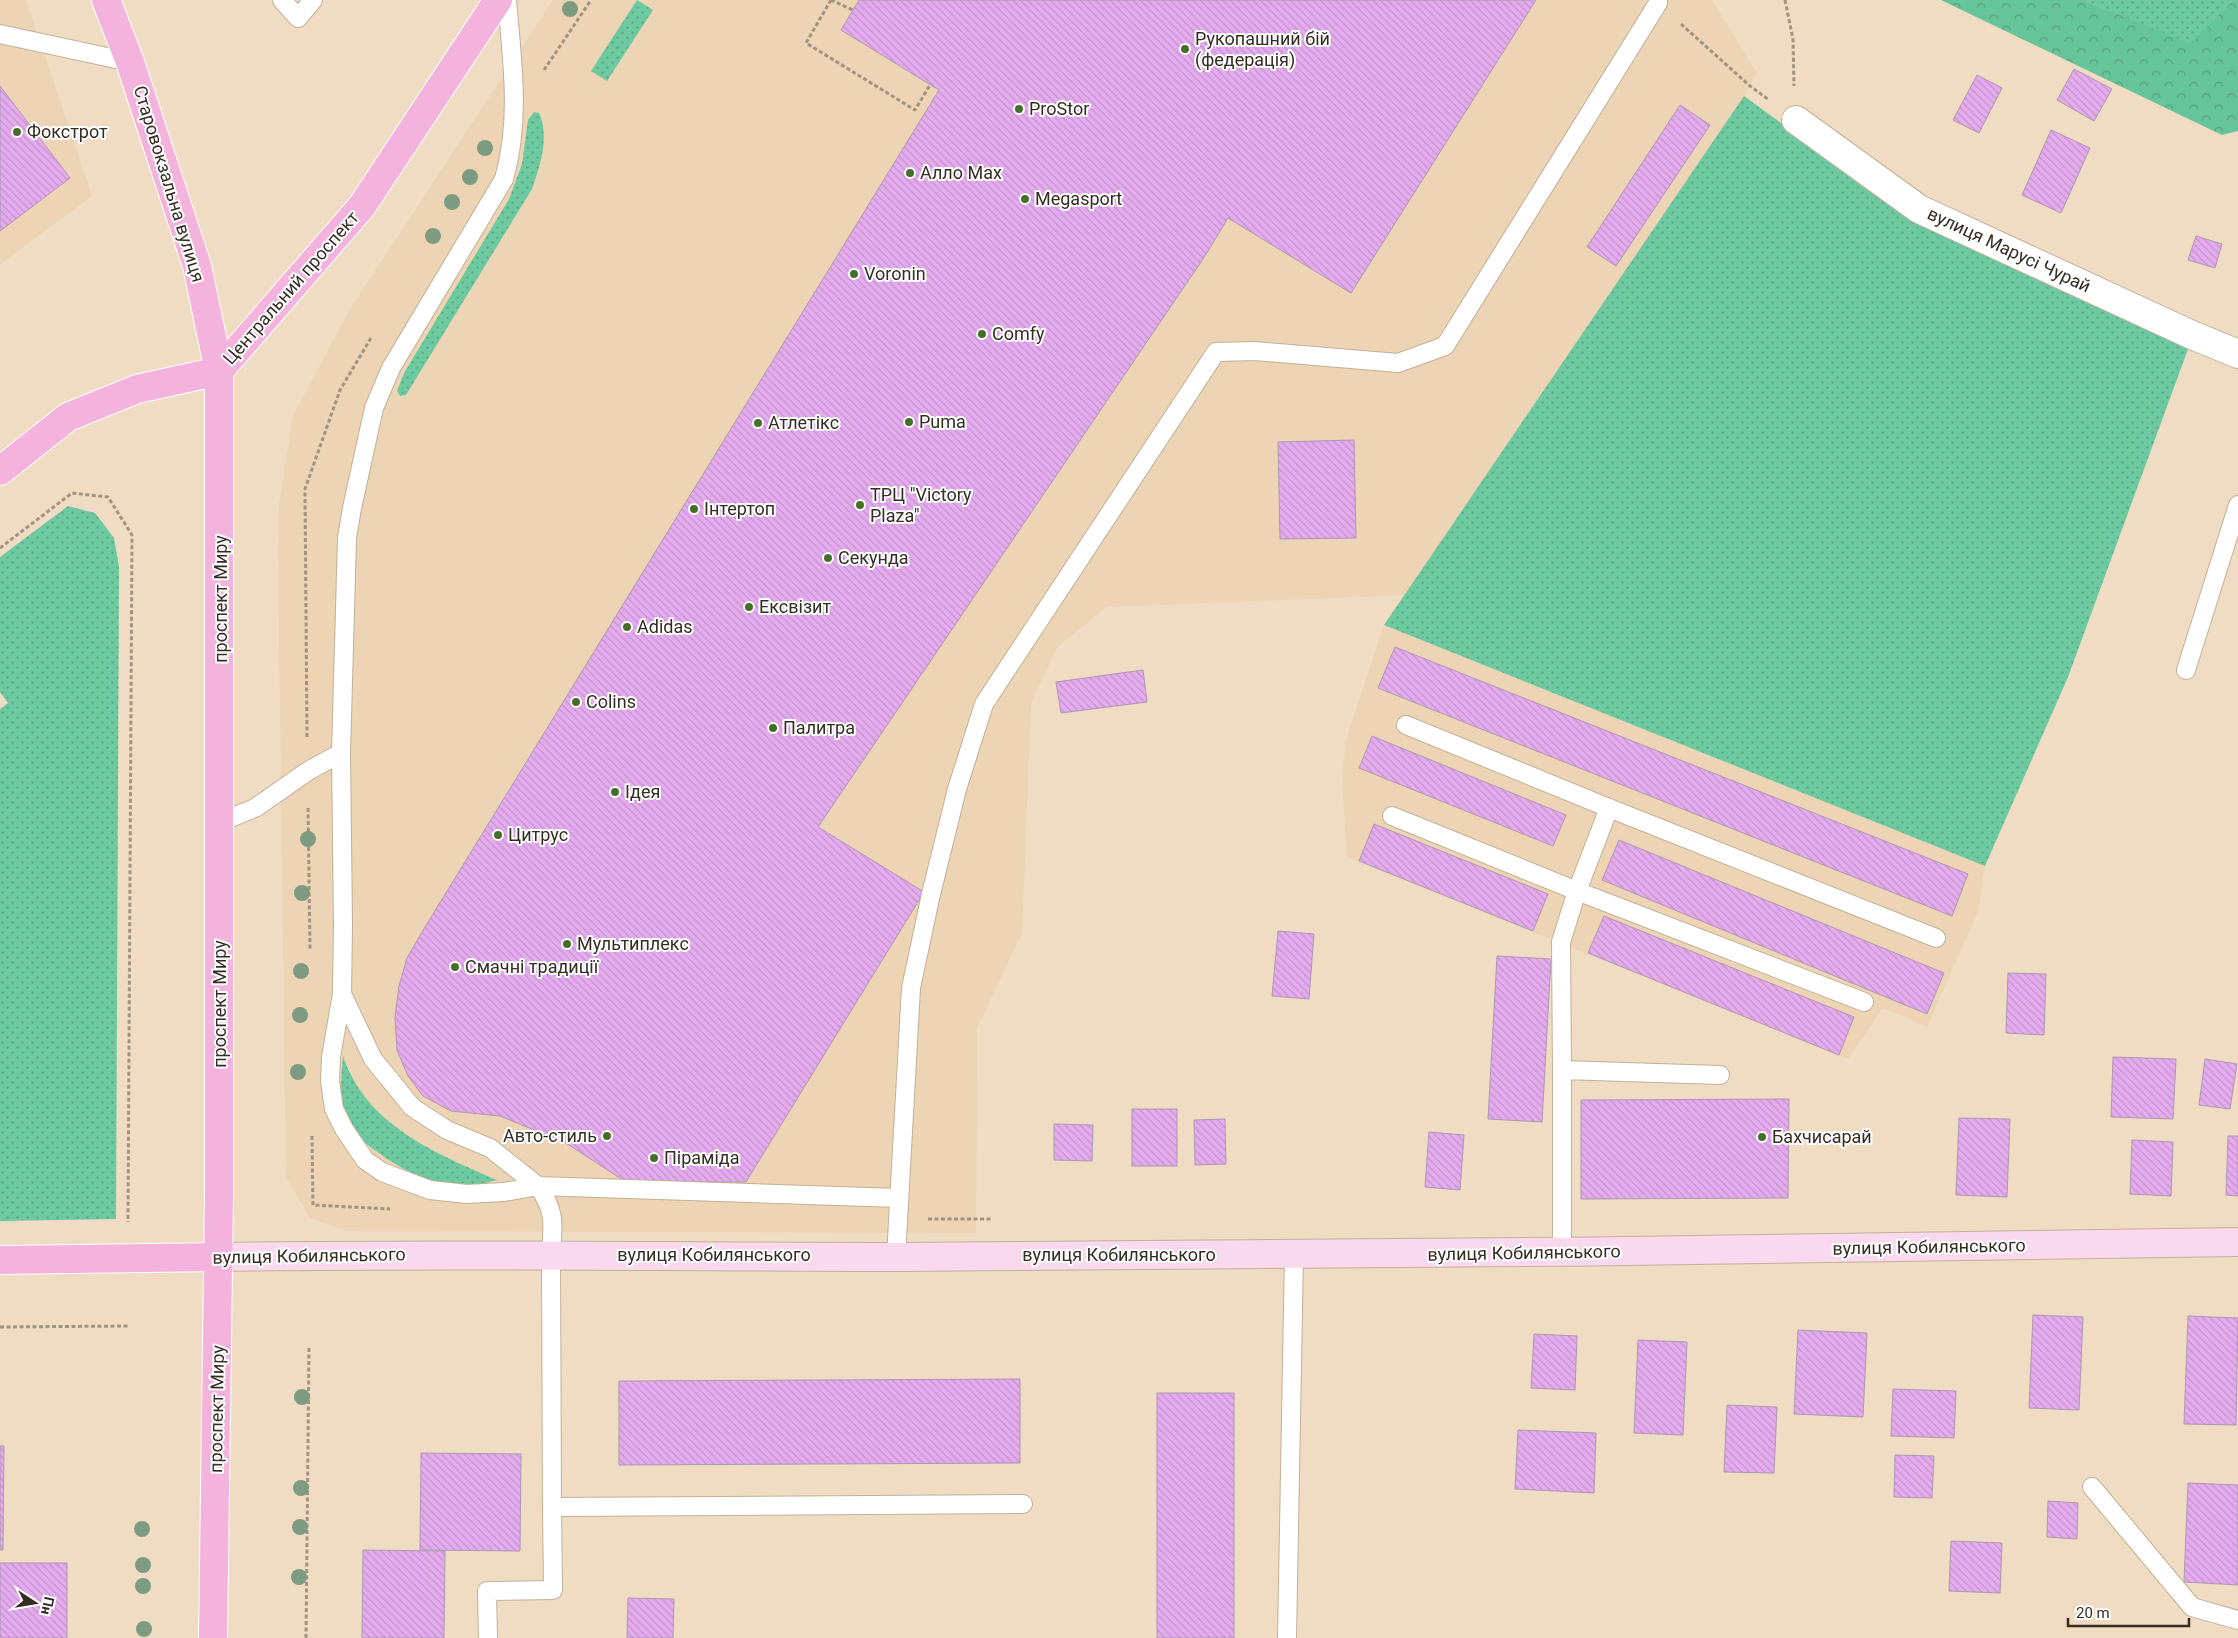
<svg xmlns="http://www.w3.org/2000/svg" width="2238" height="1638" viewBox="0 0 2238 1638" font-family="Roboto,sans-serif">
<defs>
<pattern id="grass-dots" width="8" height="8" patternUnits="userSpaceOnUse" patternTransform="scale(1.25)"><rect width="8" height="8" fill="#6dcaa0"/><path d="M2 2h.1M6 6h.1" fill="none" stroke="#5aa482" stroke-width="1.8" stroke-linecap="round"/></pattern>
<pattern id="forest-crowns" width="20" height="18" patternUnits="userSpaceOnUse" patternTransform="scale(1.25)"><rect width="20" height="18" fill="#66c49a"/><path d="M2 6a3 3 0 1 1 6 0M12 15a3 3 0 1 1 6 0" fill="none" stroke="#55a07d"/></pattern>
<pattern id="building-back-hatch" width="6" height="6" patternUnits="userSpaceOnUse" patternTransform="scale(1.25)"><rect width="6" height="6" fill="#e4abee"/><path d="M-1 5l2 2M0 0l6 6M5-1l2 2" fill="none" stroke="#c493cc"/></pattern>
</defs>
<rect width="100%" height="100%" fill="#efdcc3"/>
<g fill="#ecd4b4">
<polygon points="0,0 26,0 92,196 0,264"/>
<polygon points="553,0 1712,0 1757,73 1744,96 1404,595 1107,607 1058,646 1031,703 1022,933 977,1028 976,1233 347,1231 310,1218 286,1177 278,549 279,504 293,416 350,309"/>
<polygon points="1384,625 1985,866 1978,911 1927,1027 1883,1008 1848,1059 1347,857 1342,779 1346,740"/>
</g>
<g fill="url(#grass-dots)">
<polygon points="637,0 653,10 607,81 591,71"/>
<polygon points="2083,0 2233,0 2191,45"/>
<polygon points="1744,96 1917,222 2188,349 2068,677 1985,866 1384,625"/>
<path d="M534 112 539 113C550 137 540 166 532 189L406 395 400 396 397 391 404 373 509 199 522 164 528 120Z"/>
<polygon points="68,506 95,513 114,538 119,567 116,1219 0,1221 0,709 8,703 0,692 0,557"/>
<path d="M343 1056C366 1125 435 1153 497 1180 453 1193 414 1179 379 1153 368 1146 358 1138 351 1127 338 1106 341 1079 343 1056Z"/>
</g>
<polygon fill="url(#forest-crowns)" points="1941,0 2083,0 2191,44 2233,0 2238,0 2238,131 2222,135"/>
<g fill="url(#building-back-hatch)" stroke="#ac99b0">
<polygon points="859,0 1536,0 1351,293 1228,218 1205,256 818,827 924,892 746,1182 626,1182 566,1143 500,1116 451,1111 423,1096 408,1076 397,1050 395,1017 399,986 407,958 425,927 939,90 841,30"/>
<polygon points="2074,69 2112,89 2094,121 2057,100"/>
<polygon points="1977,75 2002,88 1979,133 1953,120"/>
<polygon points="0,86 70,178 0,231"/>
<polygon points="1680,105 1710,125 1616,266 1587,247"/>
<polygon points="2051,130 2090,148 2061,213 2022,195"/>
<polygon points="2196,236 2222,244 2215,268 2188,260"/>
<polygon points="1354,440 1356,538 1280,539 1278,442"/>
<polygon points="1395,647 1968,874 1952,916 1378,688"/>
<polygon points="1143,670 1147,702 1061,713 1056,682"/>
<polygon points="1372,736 1566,815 1553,846 1359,768"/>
<polygon points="1374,824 1548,894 1533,931 1359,861"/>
<polygon points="1619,840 1944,973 1927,1014 1602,880"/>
<polygon points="1604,916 1854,1017 1839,1055 1588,953"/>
<polygon points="1278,931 1314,934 1309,999 1272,996"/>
<polygon points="1497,956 1551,959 1542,1122 1488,1119"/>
<polygon points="2008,973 2046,974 2044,1035 2006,1033"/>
<polygon points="2113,1057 2176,1059 2173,1119 2111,1117"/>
<polygon points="2205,1059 2237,1064 2230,1109 2199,1105"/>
<polygon points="1789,1099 1788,1198 1581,1199 1581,1100"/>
<rect x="1132" y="1109" width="45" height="57"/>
<polygon points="1959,1118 2010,1119 2007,1197 1956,1195"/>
<polygon points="1225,1119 1226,1164 1195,1165 1194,1120"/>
<polygon points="1054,1124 1093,1125 1092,1161 1054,1160"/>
<polygon points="1429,1132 1464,1135 1460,1190 1425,1187"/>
<polygon points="2228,1136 2238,1136 2238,1196 2226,1195"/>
<polygon points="2132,1140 2173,1142 2171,1196 2130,1194"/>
<polygon points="2033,1315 2083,1317 2079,1410 2029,1408"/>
<polygon points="2188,1316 2238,1318 2236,1425 2184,1424"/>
<polygon points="1798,1330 1867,1333 1863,1417 1794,1414"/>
<polygon points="1534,1334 1577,1336 1575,1390 1531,1388"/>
<polygon points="1638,1340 1687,1342 1683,1435 1634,1433"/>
<polygon points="1020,1379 1020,1463 619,1465 619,1381"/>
<polygon points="1893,1389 1956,1391 1954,1438 1891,1436"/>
<rect x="1157" y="1393" width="77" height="245"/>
<polygon points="1727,1405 1777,1407 1774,1473 1724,1472"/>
<polygon points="1518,1430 1596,1433 1594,1493 1515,1489"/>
<polygon points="0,1446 4,1446 3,1550 0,1550"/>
<polygon points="421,1453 521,1454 520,1551 420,1550"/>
<polygon points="1895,1455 1934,1456 1932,1498 1894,1497"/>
<polygon points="2188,1483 2238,1485 2238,1585 2184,1582"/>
<polygon points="2048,1501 2078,1503 2077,1539 2047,1537"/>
<polygon points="1951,1541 2002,1543 2000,1593 1949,1591"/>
<polygon points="363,1550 445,1551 444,1638 362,1638"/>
<rect x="0" y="1563" width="67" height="75"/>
<polygon points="628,1598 674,1599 673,1638 627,1638"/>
</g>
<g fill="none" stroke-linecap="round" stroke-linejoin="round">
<defs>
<g id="lane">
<polyline points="282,0 298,18 313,0"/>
<path d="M507 0C512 60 521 120 504 179L391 368 374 408 352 508 347 538 341 753 343 924 342 994 331 1057 330 1081 334 1109 344 1129 365 1160 382 1172 430 1190 467 1194 504 1192 538 1186C556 1212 553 1224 551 1254L552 1507 1023 1504"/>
<polyline points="0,34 130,62"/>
<polyline points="2186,670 2238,505"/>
<polyline points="1406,725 1609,808 1936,938"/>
<polyline points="1392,816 1577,891 1864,1002"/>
<polyline points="220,822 255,808 308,771 341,753"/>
<polyline points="342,994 373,1059 412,1107 447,1130 490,1148 538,1186 899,1198"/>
<polyline points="1562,1070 1561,942 1577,891 1609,808"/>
<polyline points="1562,1253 1562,1070 1720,1075"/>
<polyline points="896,1257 911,988 931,894 957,789 984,704 1216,352 1255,351 1398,363 1445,346 1658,3 1658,0"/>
<polyline points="2092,1487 2192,1607 2238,1620"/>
<polyline points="488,1638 487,1591 553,1590 552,1507"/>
<polyline points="1287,1638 1294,1254"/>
</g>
<polyline id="street" points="1796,120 1919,209 2192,335 2238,354"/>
<path id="secondary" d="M219 1257C446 1253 672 1257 899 1257 1345 1256 1792 1249 2238 1242"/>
<g id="primary">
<polyline points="106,0 130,62 197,266 219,371 219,1196 213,1638"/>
<polyline points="0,471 68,417 137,389 219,371 362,206 498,0"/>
<polyline points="0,1260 219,1257"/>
</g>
</defs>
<use href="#lane" stroke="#c3b098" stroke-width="20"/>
<use href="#street" stroke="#c3b098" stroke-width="30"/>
<use href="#secondary" stroke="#c3b098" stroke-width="30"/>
<use href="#primary" stroke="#fff" stroke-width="30"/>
<g stroke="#a19380" stroke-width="3" stroke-dasharray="4 2.5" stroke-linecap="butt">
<polyline points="831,0 806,43 915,110 930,85"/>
<polyline points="831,0 853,10"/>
<polyline points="1785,0 1793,39 1794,86"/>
<polyline points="1681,24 1750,86 1769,100"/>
<polyline points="544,70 591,0"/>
<polyline points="0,548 72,493 108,497 132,535 128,1222"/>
<polyline points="307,737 305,489 340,390 371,338"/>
<polyline points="308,808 310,949"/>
<polyline points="312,1136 313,1205 390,1209"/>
<polyline points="928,1219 992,1219"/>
<polyline points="0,1327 128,1326"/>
<polyline points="306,1638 309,1346"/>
</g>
<use href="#lane" stroke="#fff" stroke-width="18"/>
<use href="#street" stroke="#fff" stroke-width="28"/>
<use href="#secondary" stroke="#f9d9ed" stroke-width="28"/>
<use href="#primary" stroke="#f4b3dc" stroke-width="28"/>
</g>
<g fill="#7d9b80">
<circle cx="570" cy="9" r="8"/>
<circle cx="485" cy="148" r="8"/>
<circle cx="470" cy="177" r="8"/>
<circle cx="452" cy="202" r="8"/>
<circle cx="433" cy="236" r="8"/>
<circle cx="308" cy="839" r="8"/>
<circle cx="302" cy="893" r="8"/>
<circle cx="301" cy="971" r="8"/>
<circle cx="300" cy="1015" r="8"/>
<circle cx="298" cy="1072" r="8"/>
<circle cx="302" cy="1397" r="8"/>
<circle cx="301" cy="1488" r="8"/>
<circle cx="300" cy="1527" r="8"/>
<circle cx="142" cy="1529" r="8"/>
<circle cx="143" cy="1565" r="8"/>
<circle cx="299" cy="1577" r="8"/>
<circle cx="143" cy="1586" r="8"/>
<circle cx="144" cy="1629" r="8"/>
</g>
<g fill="#456e29" stroke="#fff" stroke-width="2">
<circle cx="1185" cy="49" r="5"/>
<circle cx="1019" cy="109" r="5"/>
<circle cx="17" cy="132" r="5"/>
<circle cx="910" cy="173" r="5"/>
<circle cx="1025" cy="199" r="5"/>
<circle cx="854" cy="274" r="5"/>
<circle cx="982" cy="334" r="5"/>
<circle cx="909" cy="422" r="5"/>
<circle cx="758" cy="423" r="5"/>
<circle cx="860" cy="505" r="5"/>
<circle cx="694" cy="509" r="5"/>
<circle cx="828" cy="558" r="5"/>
<circle cx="749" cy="607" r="5"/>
<circle cx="627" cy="627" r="5"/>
<circle cx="576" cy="702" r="5"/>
<circle cx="773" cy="728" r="5"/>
<circle cx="615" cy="792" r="5"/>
<circle cx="498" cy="835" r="5"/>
<circle cx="567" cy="944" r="5"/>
<circle cx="455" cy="967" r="5"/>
<circle cx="607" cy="1136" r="5"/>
<circle cx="1762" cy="1137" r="5"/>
<circle cx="654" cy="1158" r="5"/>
</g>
<g text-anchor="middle" stroke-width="4" stroke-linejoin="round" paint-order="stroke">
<g font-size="18" fill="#342d23" stroke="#fff" text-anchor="start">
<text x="1195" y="45">Рукопашний бій<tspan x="1195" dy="21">(федерація)</tspan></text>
<text x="1029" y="115">ProStor</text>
<text x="27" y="138">Фокстрот</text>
<text x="920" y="179">Алло Max</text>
<text x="1035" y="205">Megasport</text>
<text x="864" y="280">Voronin</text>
<text x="992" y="340">Comfy</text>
<text x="919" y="428">Puma</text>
<text x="768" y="429">Атлетікс</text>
<text x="870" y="501">ТРЦ "Victory<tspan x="870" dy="21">Plaza"</tspan></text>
<text x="704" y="515">Інтертоп</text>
<text x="838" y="564">Секунда</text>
<text x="759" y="613">Ексвізит</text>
<text x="637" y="633">Adidas</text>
<text x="586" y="708">Colins</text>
<text x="783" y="734">Палитра</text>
<text x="625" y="798">Ідея</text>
<text x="508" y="841">Цитрус</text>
<text x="577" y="950">Мультиплекс</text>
<text x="465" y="973">Смачні традиції</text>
<text x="597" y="1142" text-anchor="end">Авто-стиль</text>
<text x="1772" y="1143">Бахчисарай</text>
<text x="664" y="1164">Піраміда</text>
</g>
<g font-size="18" fill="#342d23" stroke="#fff">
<text transform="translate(169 184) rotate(73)" y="6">Старовокзальна вулиця</text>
<text transform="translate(2009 250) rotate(25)" y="6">вулиця Марусі Чурай</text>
<text transform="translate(291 288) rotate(-49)" y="6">Центральний проспект</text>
<text transform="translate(221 599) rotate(-90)" y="6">проспект Миру</text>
<text transform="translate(220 1004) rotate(-90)" y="6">проспект Миру</text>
<text transform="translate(1929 1247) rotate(-1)" y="6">вулиця Кобилянського</text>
<text transform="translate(1524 1253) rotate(-1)" y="6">вулиця Кобилянського</text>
<text x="714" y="1261">вулиця Кобилянського</text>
<text x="1119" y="1261">вулиця Кобилянського</text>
<text transform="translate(309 1256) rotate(-1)" y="6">вулиця Кобилянського</text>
<text transform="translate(217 1409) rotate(-89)" y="6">проспект Миру</text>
</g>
</g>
<g transform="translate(35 1603) rotate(102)" stroke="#ffffff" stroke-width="4" paint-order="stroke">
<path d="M0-4L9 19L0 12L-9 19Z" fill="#342d23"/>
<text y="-8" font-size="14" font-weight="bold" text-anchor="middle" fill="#342d23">Пн</text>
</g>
<path d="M2068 1618v8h121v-8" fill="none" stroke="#342d23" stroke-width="2.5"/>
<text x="2076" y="1618" font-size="15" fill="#342d23" stroke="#ffffff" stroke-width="4" paint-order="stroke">20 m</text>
</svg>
